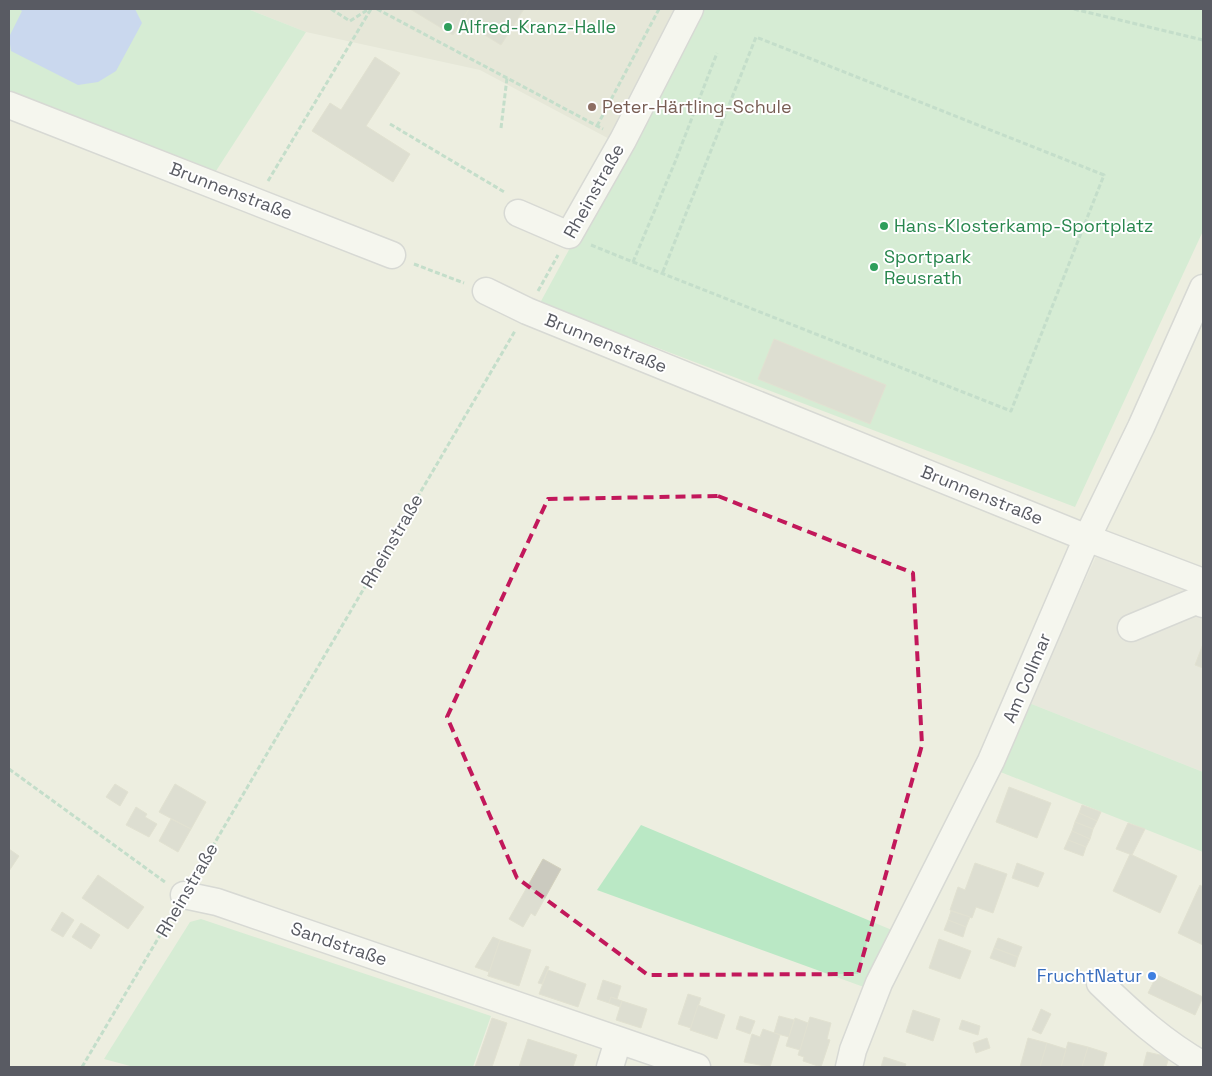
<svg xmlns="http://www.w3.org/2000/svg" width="1212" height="1076" viewBox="0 0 1212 1076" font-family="'Space Grotesk',sans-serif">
<rect width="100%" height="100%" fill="#edeee0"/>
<polygon fill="#e1e0d8" points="1098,552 1203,594 1203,772 1029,703"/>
<polygon fill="#dddecf" points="248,9 685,9 617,143 480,70 306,32"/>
<g fill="#bae8c5">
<polygon points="9,9 248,9 306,32 214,174 9,93"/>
<polygon points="700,9 1203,9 1203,231 1075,507 540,303"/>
<polygon points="1029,703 1203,772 1203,852 998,771"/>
<polygon points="641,825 899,933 872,990 597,890"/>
<polygon points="201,919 491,1016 473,1067 134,1067 104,1059 190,922"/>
</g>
<polygon fill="#9fbdff" points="19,9 135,9 142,23 116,71 98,82 78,85 11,51 9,37 22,11"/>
<g fill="#cbcabf" stroke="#d3d1be">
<polygon points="410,9 469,9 453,35"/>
<polygon points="469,9 524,9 501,45 462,21"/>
<polygon points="375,57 400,73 366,126 410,154 393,182 312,131 330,103 341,110"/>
<polygon points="774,339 886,385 870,424 758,379"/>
<polygon points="1203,644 1203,668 1195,665"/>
<polygon points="115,784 128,792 120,806 106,797"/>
<polygon points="175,784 206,802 191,829 159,812"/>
<polygon points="1009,787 1051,803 1037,838 996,822"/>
<polygon points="1082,805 1101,812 1097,821 1079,813"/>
<polygon points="136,807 147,814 145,817 157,824 149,837 126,825"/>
<polygon points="1079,813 1097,821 1093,829 1075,822"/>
<polygon points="171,819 191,829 178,852 159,841"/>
<polygon points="1075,822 1093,829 1090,839 1072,831"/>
<polygon points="1128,823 1145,829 1132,855 1116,849"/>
<polygon points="1072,831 1090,839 1086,847 1068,840"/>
<polygon points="1068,840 1086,847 1083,856 1064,849"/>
<polygon points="9,849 19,856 9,871"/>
<polygon points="1130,854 1177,876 1160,913 1113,891"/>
<polygon points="543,859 561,869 535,916 531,913 523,927 509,919"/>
<polygon points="975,863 1007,874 993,913 976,907 972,918 950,910 958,887 965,890"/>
<polygon points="1017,863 1044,873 1038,887 1012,878"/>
<polygon points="98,875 144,907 128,929 82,898"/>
<polygon points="1200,885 1203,887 1203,945 1178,933"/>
<polygon points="951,911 970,917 966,927 948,920"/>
<polygon points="62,912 74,920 63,937 51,930"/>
<polygon points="948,920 966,927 963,937 944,930"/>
<polygon points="81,923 100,935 91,949 72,937"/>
<polygon points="493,937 500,940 488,976 489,972 475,967"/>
<polygon points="998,938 1022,947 1018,957 994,948"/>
<polygon points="939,939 971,951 960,979 929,968"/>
<polygon points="500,940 531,950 519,986 488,976"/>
<polygon points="994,948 1018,957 1015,967 990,958"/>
<polygon points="546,966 549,967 542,984 538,983"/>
<polygon points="548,970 586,984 578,1007 539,994"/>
<polygon points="1157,975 1203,997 1195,1015 1148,993"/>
<polygon points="603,980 621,986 617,999 611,997 609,1003 597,999"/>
<polygon points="688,994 701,998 691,1028 678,1024"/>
<polygon points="611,997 622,1001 620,1007 609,1003"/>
<polygon points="622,1001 647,1009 641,1028 616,1020"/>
<polygon points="698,1005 725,1015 717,1039 690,1030"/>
<polygon points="1041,1009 1051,1014 1041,1034 1032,1030"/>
<polygon points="913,1010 940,1019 933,1041 906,1032"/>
<polygon points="740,1016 755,1021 750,1034 736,1029"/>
<polygon points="779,1016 794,1020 789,1037 774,1033"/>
<polygon points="810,1017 831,1023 827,1039 830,1040 821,1067 803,1061 804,1057 798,1055"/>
<polygon points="492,1018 507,1023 492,1067 475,1067"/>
<polygon points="795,1018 808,1023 800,1050 786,1046"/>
<polygon points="962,1020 980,1026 978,1035 959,1029"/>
<polygon points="763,1029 780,1035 770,1067 744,1062 752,1034 760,1037"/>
<polygon points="987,1038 990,1048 976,1053 973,1043"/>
<polygon points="1028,1038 1047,1043 1040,1067 1020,1067"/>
<polygon points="528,1039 577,1055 573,1067 519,1067"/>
<polygon points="1068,1042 1088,1047 1082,1067 1061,1067"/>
<polygon points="1047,1043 1066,1049 1061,1067 1040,1067"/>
<polygon points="1088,1047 1107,1053 1103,1067 1082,1067"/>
<polygon points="1147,1052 1169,1057 1166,1067 1143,1067"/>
<polygon points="884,1057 906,1064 905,1067 881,1067"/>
</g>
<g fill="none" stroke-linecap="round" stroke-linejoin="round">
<defs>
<g id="minor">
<polyline points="9,105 392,255"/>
<polyline points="518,213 569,235 623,140 690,9"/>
<polyline points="486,291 527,311 1087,538 1203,582"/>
<polyline points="1131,628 1196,601 1203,604"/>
<polyline points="184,895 217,902 697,1067"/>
<path d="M1100 983C1132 1014 1164 1043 1203 1065"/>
<polyline points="610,1067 618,1041"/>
<polyline points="849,1067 853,1050 879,983 991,761 1087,538 1141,427 1203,288"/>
</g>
</defs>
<use href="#minor" stroke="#bdbec5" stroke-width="29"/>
<g stroke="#93c9b0" stroke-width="3" stroke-dasharray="5 2.5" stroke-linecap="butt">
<polyline points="331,9 350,21 369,9"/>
<polyline points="377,9 603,129"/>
<polyline points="1074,9 1203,40"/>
<polyline points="390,124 506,193"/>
<polyline points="597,126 659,9"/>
<polyline points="501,128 507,78"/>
<polyline points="268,181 371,9"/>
<polyline points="591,245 633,262 1011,411 1104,175 756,37 662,274"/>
<polyline points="633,262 675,162 717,53"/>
<polyline points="414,264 464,283"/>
<polyline points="538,291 558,255"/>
<polyline points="9,769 165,882"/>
<polyline points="197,873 515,331"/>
<polyline points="82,1067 172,915"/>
</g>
<use href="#minor" stroke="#fff" stroke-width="26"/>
</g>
<path d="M0 0H1212V1076H0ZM718 496 913 573 922 745 858 974 648 975 517 878 447 717 548 499Z" fill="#edeee0" fill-opacity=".55" fill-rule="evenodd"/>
<path fill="none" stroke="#c2185b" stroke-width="4" stroke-dasharray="10 6" stroke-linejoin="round" d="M718 496 913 573 922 745 858 974 648 975 517 878 447 717 548 499Z"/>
<g fill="#2e9e5b" stroke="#fff" stroke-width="2">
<circle cx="448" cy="27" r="5"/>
<circle cx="884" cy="226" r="5"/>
<circle cx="874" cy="267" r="5"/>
</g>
<circle fill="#8d6e63" stroke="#fff" stroke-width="2" cx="592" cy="107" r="5"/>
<circle fill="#3f7fe0" stroke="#fff" stroke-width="2" cx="1152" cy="976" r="5"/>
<g text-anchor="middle" stroke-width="4" stroke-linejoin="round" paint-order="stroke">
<g font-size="18" fill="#27864d" stroke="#fff" text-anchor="start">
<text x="458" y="33">Alfred-Kranz-Halle</text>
<text x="894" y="232">Hans-Klosterkamp-Sportplatz</text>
<text x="884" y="263">Sportpark<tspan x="884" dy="21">Reusrath</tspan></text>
</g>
<g font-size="18" fill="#785e54" stroke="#fff" text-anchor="start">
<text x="602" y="113">Peter-Härtling-Schule</text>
</g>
<g font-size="18" fill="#595b63" stroke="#fff">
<text transform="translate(231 191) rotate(21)" y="6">Brunnenstraße</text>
<text transform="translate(594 191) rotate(-61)" y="6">Rheinstraße</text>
<text transform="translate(606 343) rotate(22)" y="6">Brunnenstraße</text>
<text transform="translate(982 495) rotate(22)" y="6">Brunnenstraße</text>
<text transform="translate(392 541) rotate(-60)" y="6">Rheinstraße</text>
<text transform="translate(1027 678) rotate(-67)" y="6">Am Collmar</text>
<text transform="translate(187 890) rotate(-60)" y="6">Rheinstraße</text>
<text transform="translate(339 944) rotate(19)" y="6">Sandstraße</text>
</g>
<g font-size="18" fill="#366cbe" stroke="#fff" text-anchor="end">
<text x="1142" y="982">FruchtNatur</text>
</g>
</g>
<rect width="1212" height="1076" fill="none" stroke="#595b63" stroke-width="20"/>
</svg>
